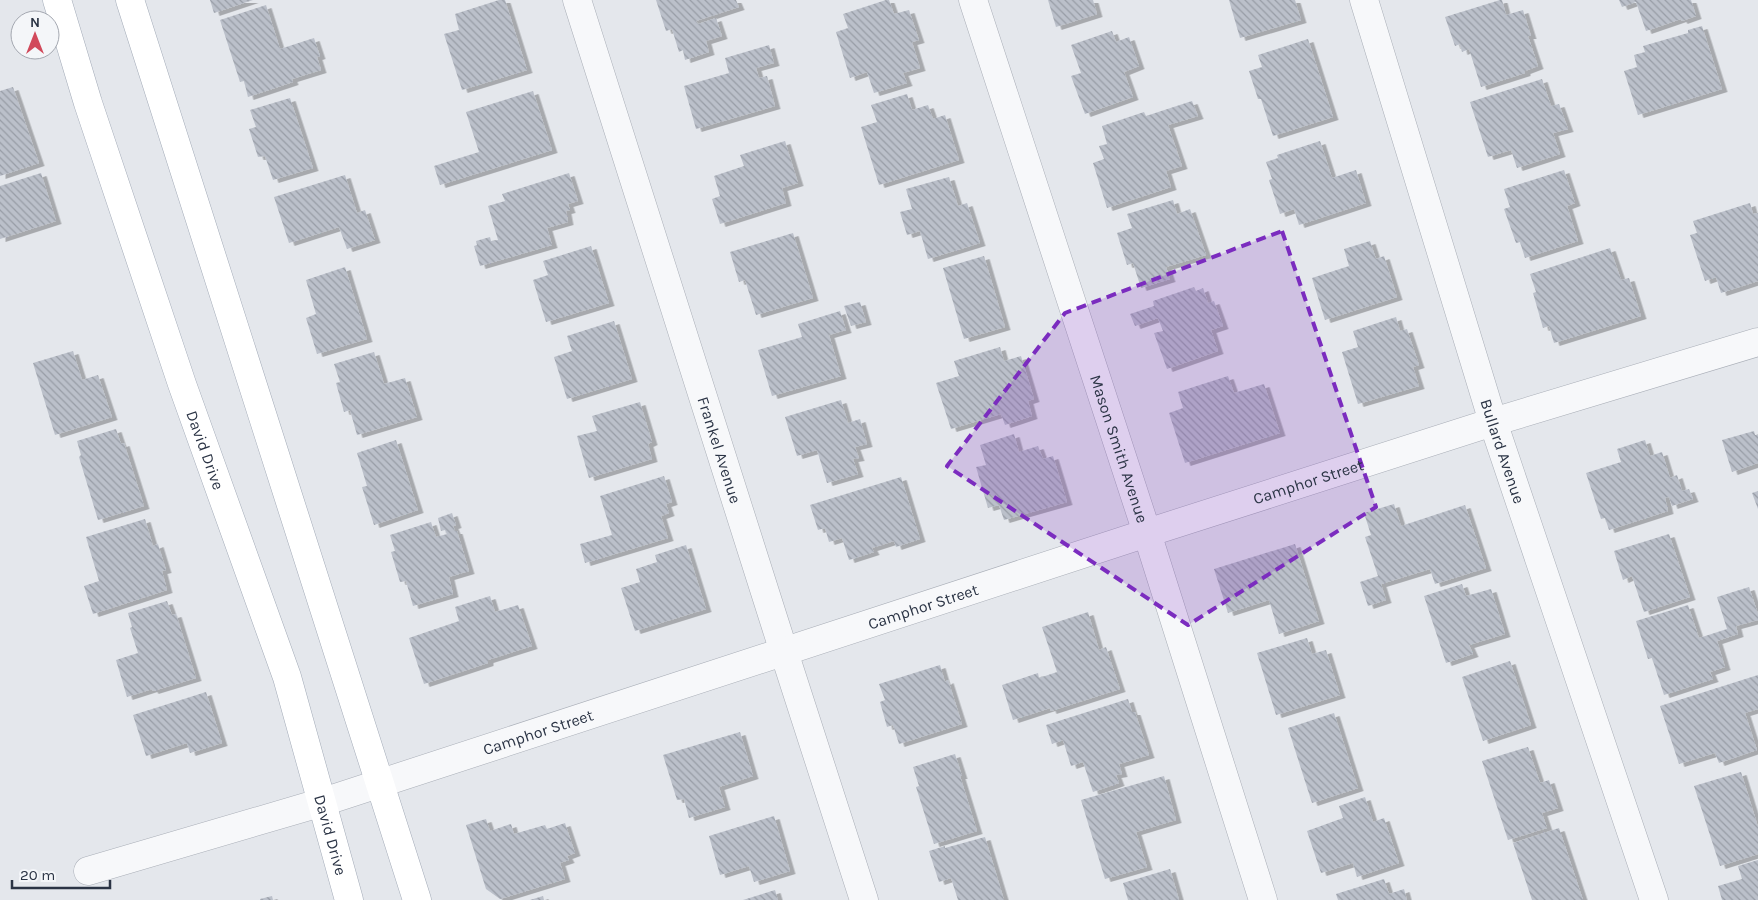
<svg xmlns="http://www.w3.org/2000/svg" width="1758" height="900" viewBox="0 0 1758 900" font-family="Karla,sans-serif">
<defs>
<pattern id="building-back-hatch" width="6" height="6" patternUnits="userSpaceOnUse" patternTransform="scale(1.25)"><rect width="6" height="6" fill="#bbc0ca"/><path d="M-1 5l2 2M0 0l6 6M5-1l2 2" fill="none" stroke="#989da6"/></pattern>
<filter id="shadow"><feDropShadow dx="5.5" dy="3" stdDeviation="0" flood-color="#0004"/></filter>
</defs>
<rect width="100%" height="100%" fill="#e4e7ec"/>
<g fill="url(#building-back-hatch)" filter="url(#shadow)">
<polygon points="210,0 253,0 214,13"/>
<polygon points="499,0 505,0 527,70 462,90 444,34 459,30 455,14"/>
<polygon points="656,0 736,0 739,7 696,21 698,24 716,18 722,36 706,41 709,52 685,60 683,50 679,52 672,29 666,31"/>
<polygon points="886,0 889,0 894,14 909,10 919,40 912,42 920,68 903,73 907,83 874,93 867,72 850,78 836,32 848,28 843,14"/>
<polygon points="1048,0 1093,0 1097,14 1056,27"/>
<polygon points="1229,0 1295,0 1301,20 1240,38"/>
<polygon points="1500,0 1502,0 1506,15 1523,10 1531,36 1528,36 1538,66 1525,71 1525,73 1481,87 1469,49 1462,52 1460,44 1455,46 1445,17"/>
<polygon points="1619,0 1691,0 1696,16 1682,21 1681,19 1646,31 1636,2 1622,7"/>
<polygon points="266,5 280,49 314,38 320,56 317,57 321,70 292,79 293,82 248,97 244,81 240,82 220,20"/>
<polygon points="1702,26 1722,89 1638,115 1624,71 1637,67 1634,55 1645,52 1643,46 1688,33 1688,30"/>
<polygon points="1112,31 1116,42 1129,37 1139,66 1124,72 1133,97 1085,114 1071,76 1081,73 1071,45"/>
<polygon points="1308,39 1333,117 1273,136 1261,99 1258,99 1249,71 1262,67 1258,55"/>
<polygon points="769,45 774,63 756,68 759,78 767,76 775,106 696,129 684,86 729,73 725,58"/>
<polygon points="1542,79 1551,106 1559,104 1568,129 1553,133 1560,154 1517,168 1511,150 1488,157 1470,102"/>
<polygon points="13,87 39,163 0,176 0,91"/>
<polygon points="533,91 552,150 440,185 434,166 479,152 466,112"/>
<polygon points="907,94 912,110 928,105 933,119 945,115 959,160 879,185 861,127 877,122 871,105"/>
<polygon points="290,98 313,168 273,180 265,156 258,157 249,129 256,127 250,110"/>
<polygon points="1192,101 1198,116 1168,125 1182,166 1166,171 1171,187 1107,208 1093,163 1104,159 1099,146 1107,144 1102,126 1144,112 1146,116"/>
<polygon points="785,141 798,183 782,188 786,203 720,224 712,199 720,196 714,176 744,166 740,155"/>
<polygon points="1320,141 1332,178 1356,170 1366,203 1299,225 1294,209 1280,214 1269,180 1272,179 1266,162 1278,158 1277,155"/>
<polygon points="1564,170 1575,203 1567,206 1578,241 1525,258 1520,242 1516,243 1504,209 1510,207 1504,189"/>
<polygon points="41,173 56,221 0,239 0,186"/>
<polygon points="569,173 578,201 568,204 570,210 566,211 568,222 547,228 552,245 480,266 474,246 477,245 476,241 490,237 491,241 498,240 488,206 505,201 502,194"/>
<polygon points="345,175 357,213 365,210 375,240 347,249 339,227 289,243 274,197"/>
<polygon points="949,177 958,206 967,203 980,243 928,259 920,231 907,235 900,212 912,209 906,189"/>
<polygon points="1173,200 1177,214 1190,209 1206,255 1166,267 1170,279 1141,288 1133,263 1127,265 1117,233 1132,228 1127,214"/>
<polygon points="1750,203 1753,214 1758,213 1758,281 1721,293 1716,277 1705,281 1690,235 1697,233 1693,221"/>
<polygon points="793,233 813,298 756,315 745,280 739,282 730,252"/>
<polygon points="1370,241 1376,259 1384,256 1397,297 1325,320 1312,278 1349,266 1344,249"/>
<polygon points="591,246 609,303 546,322 533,280 548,275 543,261"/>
<polygon points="1610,248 1621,280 1629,278 1641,316 1554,343 1549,326 1543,328 1533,293 1536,292 1530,274"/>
<polygon points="984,256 1005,327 964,339 943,268"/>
<polygon points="345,267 367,339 317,354 306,318 316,314 306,280"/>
<polygon points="1194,287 1196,291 1203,288 1208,303 1214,301 1223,326 1211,330 1218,351 1167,369 1154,333 1163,331 1158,318 1135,326 1130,314 1154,306 1153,301"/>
<polygon points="860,302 866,322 851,326 844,306"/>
<polygon points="840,311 846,330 829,335 841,376 772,396 758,350 802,337 798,324"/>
<polygon points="1396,317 1400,331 1407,329 1419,365 1413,367 1419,386 1358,404 1342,352 1358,347 1353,331"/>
<polygon points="614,321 632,379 567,399 554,357 572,351 567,336"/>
<polygon points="1000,347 1004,361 1021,356 1034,399 1028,401 1032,416 1005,425 1001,414 951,429 936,383 959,376 954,361"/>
<polygon points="73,351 82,380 98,375 112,417 55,435 33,363"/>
<polygon points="374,352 384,384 405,378 417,417 357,435 350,410 344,412 336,383 340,382 334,364"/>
<polygon points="1228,376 1234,393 1264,384 1280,433 1185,463 1169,413 1183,408 1178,392"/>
<polygon points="841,400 848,423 860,419 867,444 855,447 859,458 853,459 858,474 827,483 817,450 797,456 785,417"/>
<polygon points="640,402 652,442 648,444 652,459 589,478 577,436 597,431 592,416"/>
<polygon points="116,429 121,444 124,443 144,506 98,520 79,457 81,455 77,441"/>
<polygon points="1754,431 1755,435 1758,435 1758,463 1732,472 1722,440"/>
<polygon points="1014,434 1019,452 1038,446 1043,459 1053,456 1067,502 1004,520 999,505 988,508 976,467 986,465 980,445"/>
<polygon points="396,440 418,510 374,525 362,487 367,486 357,453"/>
<polygon points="1645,440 1650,456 1662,452 1670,478 1677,475 1682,491 1689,489 1693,499 1672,506 1669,497 1665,498 1668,511 1609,530 1605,518 1601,519 1586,473 1621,462 1617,449"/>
<polygon points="664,476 672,502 666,504 669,513 661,516 668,538 585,563 580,544 612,535 600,496"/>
<polygon points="901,477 920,539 896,547 894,541 872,548 874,552 849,560 842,538 829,542 825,528 818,530 810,505"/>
<polygon points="1758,491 1758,509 1752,493"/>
<polygon points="1394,504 1401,526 1465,505 1486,568 1435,584 1430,569 1381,584 1386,600 1368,606 1360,582 1378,576 1365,537 1371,535 1364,513"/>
<polygon points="452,513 456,525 453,526 455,531 457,531 469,571 449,577 453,594 413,606 406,581 400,582 391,552 395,551 390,535 431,522 436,537 447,534 445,530 441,531 438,518"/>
<polygon points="145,519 153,546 158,544 166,570 162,571 167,590 93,614 84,586 99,581 86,537"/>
<polygon points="1669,534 1690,597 1644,612 1632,576 1623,580 1614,551"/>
<polygon points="1295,544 1319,621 1279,634 1269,600 1228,613 1214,569"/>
<polygon points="686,545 706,609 635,631 621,588 640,582 636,569 657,562 655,555"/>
<polygon points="1462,584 1466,596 1491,589 1505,634 1469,645 1473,654 1446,663 1424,596"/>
<polygon points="1749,587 1758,614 1758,620 1736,626 1738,634 1717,641 1725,667 1710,672 1713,679 1664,695 1652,658 1648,659 1636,621 1688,605 1699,638 1727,629 1717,597"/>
<polygon points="490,596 495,612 518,605 532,646 488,660 488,663 424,684 409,638 459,621 455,607"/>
<polygon points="167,601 172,615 176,614 196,678 153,691 152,689 127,697 116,660 138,653 130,628 132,627 128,613"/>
<polygon points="1088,612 1099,650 1106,647 1120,689 1051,711 1050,708 1013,720 1002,685 1038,673 1039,678 1057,672 1042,627"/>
<polygon points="1307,638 1312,654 1326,650 1340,695 1276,715 1257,653"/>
<polygon points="1510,661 1531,725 1483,741 1462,677"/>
<polygon points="940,665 945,682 948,680 962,724 899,744 893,725 887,727 880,702 885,700 879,684"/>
<polygon points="1758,675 1758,709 1745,713 1757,750 1719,763 1715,753 1679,764 1660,706"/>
<polygon points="206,692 222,743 190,753 187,743 146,756 133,715"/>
<polygon points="1128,699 1132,712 1135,712 1149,755 1119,764 1122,774 1116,775 1119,783 1093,792 1083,762 1071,766 1063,740 1052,744 1046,725"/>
<polygon points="1334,713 1358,788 1312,803 1288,728"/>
<polygon points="740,732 753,776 719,787 725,807 689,818 684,799 677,800 663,755"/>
<polygon points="1528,747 1540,783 1549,780 1558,808 1542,813 1547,828 1508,840 1482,761"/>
<polygon points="955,754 962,776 960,776 977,831 934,844 916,787 919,786 913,767"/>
<polygon points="1741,772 1758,827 1758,854 1720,866 1694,786"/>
<polygon points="1164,776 1176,820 1136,832 1147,867 1105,879 1081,800"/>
<polygon points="1365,797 1373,822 1384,818 1399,863 1357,877 1353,863 1321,873 1307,831 1343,818 1339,806"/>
<polygon points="774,816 790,871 754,882 749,866 720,875 709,836"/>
<polygon points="486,819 490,831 511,824 514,834 545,825 547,829 565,823 575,853 567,856 569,860 560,863 565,879 500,899 486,889 466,825"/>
<polygon points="1559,828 1583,900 1532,900 1513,843"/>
<polygon points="985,837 1004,900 958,900 951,878 939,882 929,851 945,846 945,848"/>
<polygon points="1758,860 1758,900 1722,900 1718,886 1742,879 1738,866"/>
<polygon points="1170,869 1179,900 1128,900 1123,883"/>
<polygon points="1384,879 1389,894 1404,889 1407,900 1338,900 1336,894"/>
<polygon points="775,890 778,900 743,900"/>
<polygon points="272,896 273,900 260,900 260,899"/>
<polygon points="543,896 544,900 530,900"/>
</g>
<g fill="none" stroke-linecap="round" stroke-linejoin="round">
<defs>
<g id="minor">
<path id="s1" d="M577 0 784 652 864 900"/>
<path id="s2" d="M973 0 1147 533 1263 900"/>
<path id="s3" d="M1364 0 1493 422 1654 900"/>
<path id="s4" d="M88 871 323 802 1147 533 1493 422 1758 342"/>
</g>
<g id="major">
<path id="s5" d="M57 0 88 103 182 384 287 677 349 900"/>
<polyline points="130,0 417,900"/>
</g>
</defs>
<use href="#minor" stroke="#a9aeb7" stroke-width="29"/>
<use href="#major" stroke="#a3abb8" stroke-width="29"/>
<use href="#minor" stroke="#f7f8fa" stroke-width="28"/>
<use href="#major" stroke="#fff" stroke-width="28"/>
</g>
<path fill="#7b2cbf" fill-opacity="0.2" stroke="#7b2cbf" stroke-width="4" stroke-dasharray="10 6" stroke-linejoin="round" d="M1282 231 1376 507 1188 625 947 466 1065 313Z"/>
<g text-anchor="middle" stroke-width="4" stroke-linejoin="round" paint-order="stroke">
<g font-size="16" fill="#2b3445" stroke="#f4f6f9">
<text dy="6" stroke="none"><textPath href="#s5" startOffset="474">David Drive</textPath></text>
<text dy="6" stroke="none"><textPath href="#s1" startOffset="472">Frankel Avenue</textPath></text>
<text dy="6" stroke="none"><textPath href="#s2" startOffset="472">Mason Smith Avenue</textPath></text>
<text dy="6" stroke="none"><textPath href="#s3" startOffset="472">Bullard Avenue</textPath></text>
<text dy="6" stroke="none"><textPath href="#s4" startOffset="1281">Camphor Street</textPath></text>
<text dy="6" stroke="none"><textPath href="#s4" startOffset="876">Camphor Street</textPath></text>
<text dy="6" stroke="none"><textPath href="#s4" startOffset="471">Camphor Street</textPath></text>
<text dy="6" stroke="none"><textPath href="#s5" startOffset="879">David Drive</textPath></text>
</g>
</g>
<g transform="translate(35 35)"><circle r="24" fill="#f4f6f9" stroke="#a4a8b1"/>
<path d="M0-4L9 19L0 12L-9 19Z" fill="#d1495b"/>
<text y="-8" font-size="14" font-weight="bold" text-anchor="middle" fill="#2b3445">N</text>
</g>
<path d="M12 880v8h98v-8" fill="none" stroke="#2b3445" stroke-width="2.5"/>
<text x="20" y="880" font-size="15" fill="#2b3445" stroke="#f4f6f9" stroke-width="4" paint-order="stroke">20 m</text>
</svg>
